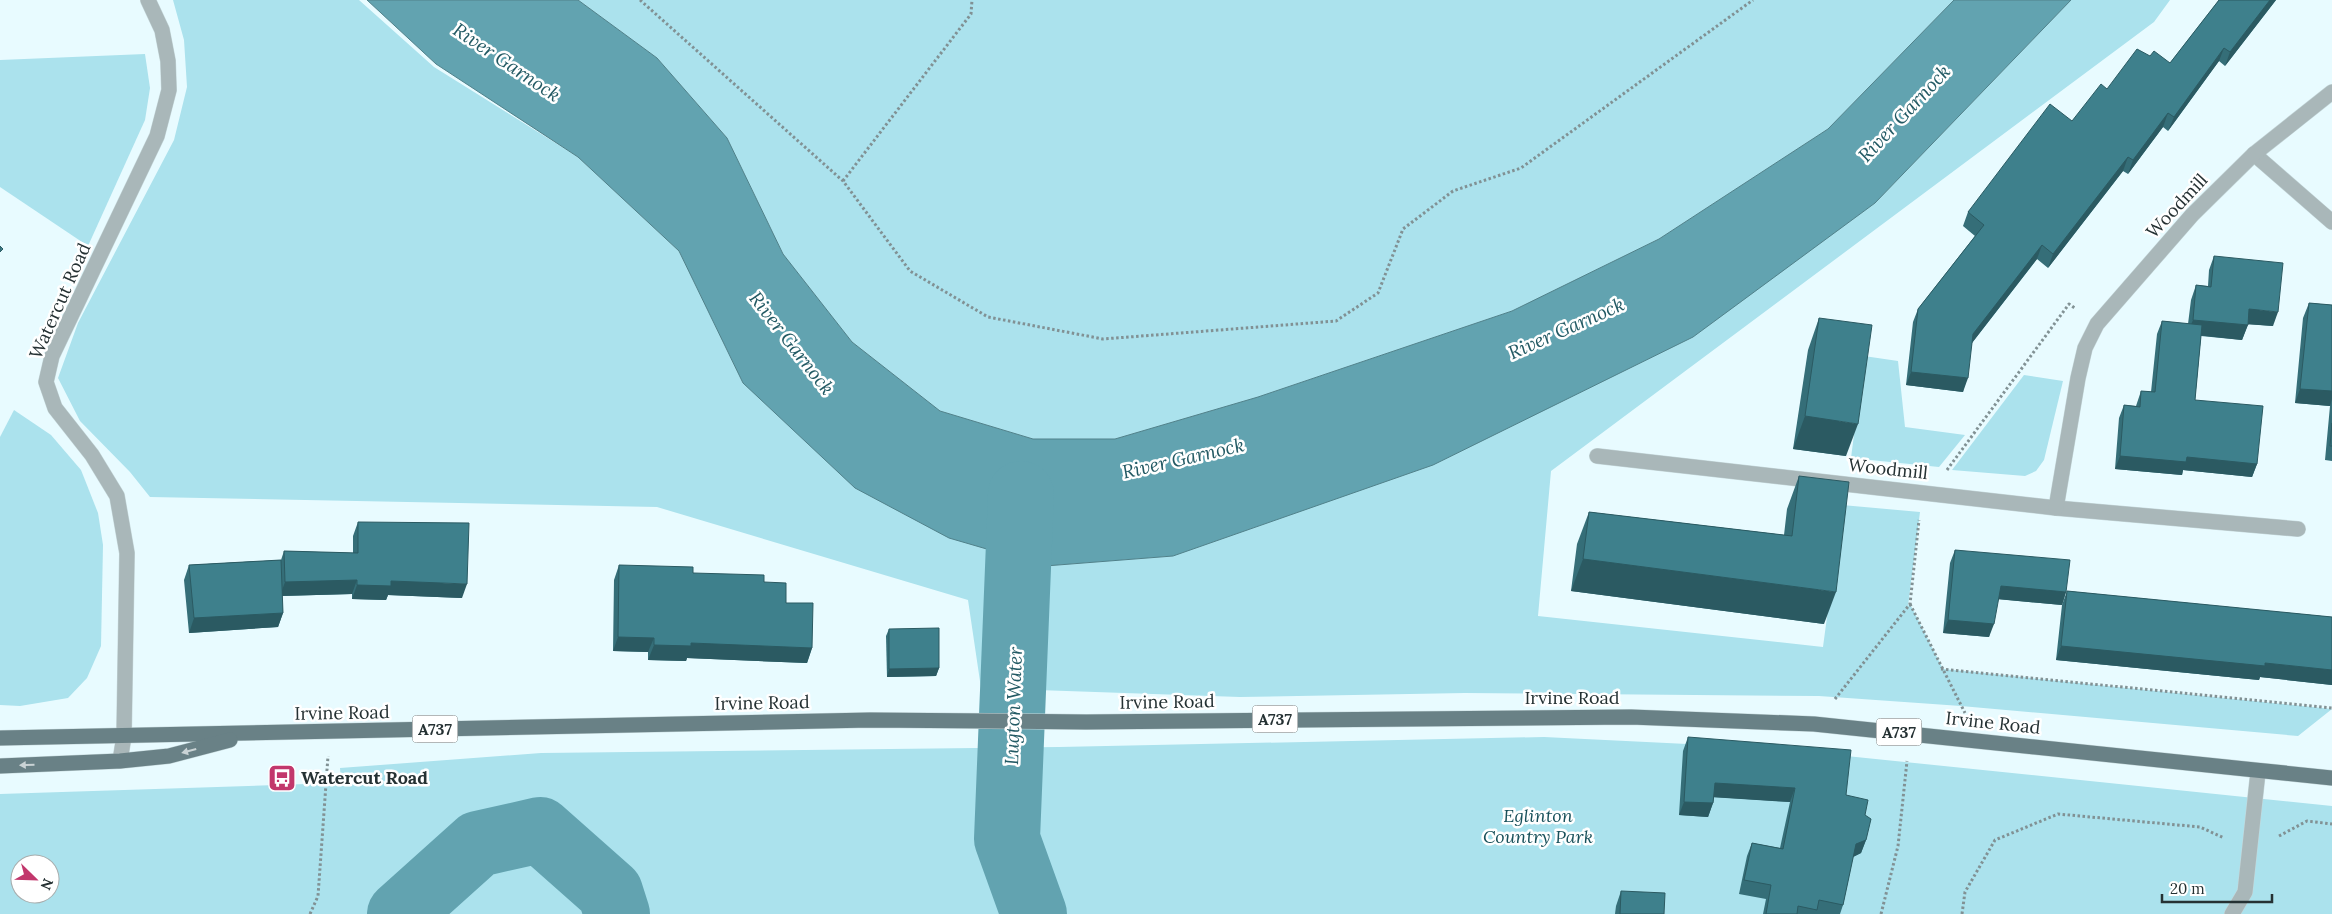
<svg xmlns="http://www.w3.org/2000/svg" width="2332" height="914" viewBox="0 0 2332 914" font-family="Lora,serif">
<rect width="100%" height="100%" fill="#e8fbff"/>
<g fill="#abe2ed" fill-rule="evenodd">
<polygon points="173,0 359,0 434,67 578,157 679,251 743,383 1045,566 1173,556 1875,203 2071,0 2170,0 2154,22 1551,471 1538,616 1823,647 1842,505 1920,512 1908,606 1910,604 1943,669 2332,709 2298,736 1961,706 1819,696 1465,693 1240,697 981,688 968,600 657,507 150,497 130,472 80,421 58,378 78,323 174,140 187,87 184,40"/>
<polygon points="578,0 1954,0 1828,129 1659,239 1512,311 1258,397 1115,439 1033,439 940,411 852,342 783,254 727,138 657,58"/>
<polygon points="145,54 150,88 145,120 88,246 0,187 0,60"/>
<polygon points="1864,356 1898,361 1905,427 1965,435 1939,467 1851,458"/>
<polygon points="2024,375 2063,381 2044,460 2036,471 2025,476 1952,470"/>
<polygon points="14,410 51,435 81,470 98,513 103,545 101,646 87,678 68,698 20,706 0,705 0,437"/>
<path d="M1544 737 1769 748 2332 806V914H0V794L306 784 341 780 340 768 541 753 1059 747ZM20 864H50V894H20Z"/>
</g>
<polygon fill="#62a3b0" stroke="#50818a" points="367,0 578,0 657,58 727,138 783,254 852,342 940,411 1033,439 1115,439 1258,397 1512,311 1659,239 1828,129 1954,0 2071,0 1875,203 1693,337 1433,465 1173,556 1045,566 949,538 855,488 743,383 679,251 578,157 436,64"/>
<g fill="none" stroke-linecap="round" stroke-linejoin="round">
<g stroke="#62a3b0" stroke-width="66">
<polyline points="1021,494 1007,839 1034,914"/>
<polyline points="400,914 478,844 540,830 610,892 617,914"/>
</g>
<defs>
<polyline id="lane" points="2232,914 2245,892 2258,772"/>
<g id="street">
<polyline points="2254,154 2332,222"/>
<polyline points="1597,456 2056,508 2298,529"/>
<polyline points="2056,508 2078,378 2085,348 2097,324 2192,215 2254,154 2332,92"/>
<polyline points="120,761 124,736 127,553 117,496 92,455 55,408 46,382 52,356 157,136 169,90 168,61 162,30 148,0"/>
</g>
<g id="primary">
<polyline points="0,738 870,720 1086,722 1631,717 1814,724 2332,778"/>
<polyline points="0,766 120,761 169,756 230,740"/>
</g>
</defs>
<use href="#lane" stroke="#c5d7da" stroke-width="16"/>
<use href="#street" stroke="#c5d7da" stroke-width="16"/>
<use href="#primary" stroke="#c5d7da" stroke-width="16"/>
<g stroke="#819194" stroke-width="3" stroke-dasharray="2.5 2.5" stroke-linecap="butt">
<polyline points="640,0 843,181 910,271 988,317 1103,339 1336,321 1378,293 1403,229 1453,191 1521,168 1753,0"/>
<polyline points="843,181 971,14 972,0"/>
<polyline points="1947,470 2069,304 2076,309"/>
<polyline points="1910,604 1965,713"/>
<polyline points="1941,669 2332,708"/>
<polyline points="1835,699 1910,604 1919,520"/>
<polyline points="2279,836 2307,821 2332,824"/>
<polyline points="310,914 318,896 328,756"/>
<polyline points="1881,914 1898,846 1907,761"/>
<polyline points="1962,914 1965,892 1995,840 2058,814 2200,827 2224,838"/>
</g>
<use href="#lane" stroke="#a9b7b9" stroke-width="15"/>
<use href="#street" stroke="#a9b7b9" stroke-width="15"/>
<use href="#primary" stroke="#698186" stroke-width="15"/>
</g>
<g fill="#356e78">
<polygon points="2219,0 2276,0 2225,66 2219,61 2168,131 2163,127 2128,174 2123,171 2048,268 2037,259 1972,343 1963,392 1906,385 1913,322 1918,309 1975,236 1963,226 1968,212 2072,121 2107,89 2150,56 2170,63"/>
<polygon points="2214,256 2273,326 2248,324 2242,340 2201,336 2195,400 2257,464 2252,477 2183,470 2182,475 2115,469 2119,418 2124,405 2136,406 2141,391 2151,392 2157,334 2162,321 2188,324 2191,300 2196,285 2208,286 2209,270"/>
<polygon points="2309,303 2332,305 2332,461 2325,460 2330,406 2295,403 2303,318"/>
<polygon points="1819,318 1846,456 1793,449 1808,350"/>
<polygon points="1799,476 1824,624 1571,591 1577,544 1589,512 1784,535 1787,509"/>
<polygon points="358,522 462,598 388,595 386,600 352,599 352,594 282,596 283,613 278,627 189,633 184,580 189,565 281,560 284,551 353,553 353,536"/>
<polygon points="1955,550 2066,592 2062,605 1998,599 1989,637 1943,633 1950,563"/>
<polygon points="619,565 764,582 786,603 812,648 807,663 687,658 686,661 648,660 648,652 613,651 614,580"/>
<polygon points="2067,591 2332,617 2332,685 2260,677 2259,680 2056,660 2062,605"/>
<polygon points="889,629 939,668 936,676 887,677 886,636"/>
<polygon points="1688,737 1846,795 1865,815 1866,840 1861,853 1853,857 1843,905 1840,914 1763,914 1766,899 1739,894 1747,856 1752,843 1780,848 1790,802 1714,797 1713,803 1708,817 1679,815 1683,751"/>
<polygon points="1621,891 1664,914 1615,914 1616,906"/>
</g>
<g fill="#2b5a62">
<polygon points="2270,0 2276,0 2225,66 2230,52"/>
<polygon points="2224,48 2219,61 2168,131 2174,117"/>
<polygon points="2168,113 2163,127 2128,174 2133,160"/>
<polygon points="2128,157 2123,171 2048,268 2053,254"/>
<polygon points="2042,245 2037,259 1968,348 1973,334"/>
<polygon points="2249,309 2278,312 2273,326 2244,324"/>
<polygon points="2193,320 2248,325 2242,340 2187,334"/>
<polygon points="1911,372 1968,378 1963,392 1906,385"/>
<polygon points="2300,389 2332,391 2332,399 2330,406 2295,403"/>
<polygon points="1805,416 1858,424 1846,456 1793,449"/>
<polygon points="2120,456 2187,457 2257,464 2252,477 2183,470 2182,475 2115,469"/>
<polygon points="1583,559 1836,592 1824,624 1571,591"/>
<polygon points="357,580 352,594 280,596 285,582"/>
<polygon points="391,581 467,584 462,598 388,595 386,600 352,599 357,585"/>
<polygon points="2001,586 2066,592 2062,605 1996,599"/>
<polygon points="283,613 278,627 189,633 194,618"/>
<polygon points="1948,620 1994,624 1989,637 1943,633"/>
<polygon points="618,637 654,638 648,652 613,651"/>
<polygon points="691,643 812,648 807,663 687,658 686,661 648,660 654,645"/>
<polygon points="2061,646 2265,663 2332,670 2332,685 2260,677 2259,680 2056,660"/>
<polygon points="939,668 936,676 887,677 889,669"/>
<polygon points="1715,783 1795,788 1790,802 1710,797"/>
<polygon points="1684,802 1713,803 1708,817 1679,815"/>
<polygon points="1866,840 1861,853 1851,858 1856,844"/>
</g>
<g fill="#3e808c" stroke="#2b5a62">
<polygon points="2219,0 2270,0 2230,52 2224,48 2174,117 2168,113 2133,160 2128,157 2053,254 2042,245 1973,334 1968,378 1911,372 1918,309 1984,225 1968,212 2050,104 2072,121 2101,84 2107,89 2137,49 2150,56 2154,51 2170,63"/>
<polygon points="0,246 3,249 0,252"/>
<polygon points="2214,256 2283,263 2278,312 2249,309 2248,325 2193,320 2196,285 2211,287"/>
<polygon points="2309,303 2332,305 2332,391 2300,389"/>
<polygon points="1819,318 1872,325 1858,424 1805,416"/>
<polygon points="2162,321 2202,325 2195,400 2263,406 2257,464 2187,457 2186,462 2120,456 2124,405 2140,407 2141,391 2155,392"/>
<polygon points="2332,423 2332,446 2330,446"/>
<polygon points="1799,476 1849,482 1836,592 1583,559 1589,512 1792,536"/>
<polygon points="358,522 469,523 467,584 391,581 391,586 357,585 357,580 285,582 284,551 358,553"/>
<polygon points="1955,550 2070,560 2066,592 2001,586 1994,624 1948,620"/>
<polygon points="281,560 283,613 194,618 189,565"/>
<polygon points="619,565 693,567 693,573 764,575 764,582 786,583 786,603 813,603 812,648 691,643 691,646 654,645 654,638 618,637"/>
<polygon points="2067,591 2332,617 2332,670 2265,663 2265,666 2061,646"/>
<polygon points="939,628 939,668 889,669 889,629"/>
<polygon points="1688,737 1851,750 1846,795 1868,800 1865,815 1871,819 1866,840 1856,844 1843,905 1819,900 1817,910 1798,906 1797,914 1766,914 1771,885 1744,880 1752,843 1783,849 1795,788 1715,783 1713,803 1684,802"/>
<polygon points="1621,891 1665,893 1664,914 1620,914"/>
</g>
<defs><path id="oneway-solid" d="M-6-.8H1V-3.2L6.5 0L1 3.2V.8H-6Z" transform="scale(1.25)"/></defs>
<g fill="#cad3d5">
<use href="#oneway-solid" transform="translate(189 751) rotate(165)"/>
<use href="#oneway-solid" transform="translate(27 765) rotate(178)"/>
</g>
<defs>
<symbol id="bus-square" viewBox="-11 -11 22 22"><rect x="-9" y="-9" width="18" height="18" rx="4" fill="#c2376c" stroke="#fff"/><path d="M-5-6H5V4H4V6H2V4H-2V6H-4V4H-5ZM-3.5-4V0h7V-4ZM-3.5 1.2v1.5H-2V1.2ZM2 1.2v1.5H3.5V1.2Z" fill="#fff"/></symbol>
</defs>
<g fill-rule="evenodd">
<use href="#bus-square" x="266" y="762" width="32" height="32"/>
</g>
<g text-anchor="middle" stroke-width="5" stroke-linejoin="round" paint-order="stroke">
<g fill="#fff" stroke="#666f70" stroke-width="1">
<rect x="1252.5" y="705.5" width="45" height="27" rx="4"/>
<rect x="412.5" y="715.5" width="45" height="27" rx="4"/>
<rect x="1876.5" y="718.5" width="45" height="27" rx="4"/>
</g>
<g font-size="16" font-weight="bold" fill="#253133">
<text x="1275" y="725">A737</text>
<text x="435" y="735">A737</text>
<text x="1899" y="738">A737</text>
</g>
<g font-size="18" fill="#253133" stroke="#fff">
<text transform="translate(2177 206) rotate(-47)" y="6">Woodmill</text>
<text transform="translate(60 301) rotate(-66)" y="6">Watercut Road</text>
<text transform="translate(1888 469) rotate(6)" y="6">Woodmill</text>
<text x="1572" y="704">Irvine Road</text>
<text transform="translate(1167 702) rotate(-1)" y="6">Irvine Road</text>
<text transform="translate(762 703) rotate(-1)" y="6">Irvine Road</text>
<text transform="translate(342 713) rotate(-1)" y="6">Irvine Road</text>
<text transform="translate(1993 723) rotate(6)" y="6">Irvine Road</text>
</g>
<g font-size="18" font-weight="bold" fill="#253133" stroke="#fff" text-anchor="start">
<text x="301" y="784">Watercut Road</text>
</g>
<g font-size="18" font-style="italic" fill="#17505a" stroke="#fff">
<text x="1538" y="822">Eglinton<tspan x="1538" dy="21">Country Park</tspan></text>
</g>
<g font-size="19" font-style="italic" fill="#235a64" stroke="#fff">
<text transform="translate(507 62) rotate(34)" y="7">River Garnock</text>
<text transform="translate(1904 113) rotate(-47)" y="7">River Garnock</text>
<text transform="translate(1566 328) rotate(-24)" y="7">River Garnock</text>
<text transform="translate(792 343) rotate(52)" y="7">River Garnock</text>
<text transform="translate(1183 458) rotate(-13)" y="7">River Garnock</text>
<text transform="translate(1013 706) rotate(-88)" y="7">Lugton Water</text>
</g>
</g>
<g transform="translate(35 879) rotate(113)"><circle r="24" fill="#ffffff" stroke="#a8adad"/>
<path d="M0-4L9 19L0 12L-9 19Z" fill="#c2376c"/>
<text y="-8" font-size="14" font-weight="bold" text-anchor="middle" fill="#253133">N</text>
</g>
<path d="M2162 894v8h110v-8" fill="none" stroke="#253133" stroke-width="2.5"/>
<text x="2170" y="894" font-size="15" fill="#253133" stroke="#ffffff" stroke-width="4" paint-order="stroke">20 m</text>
</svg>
